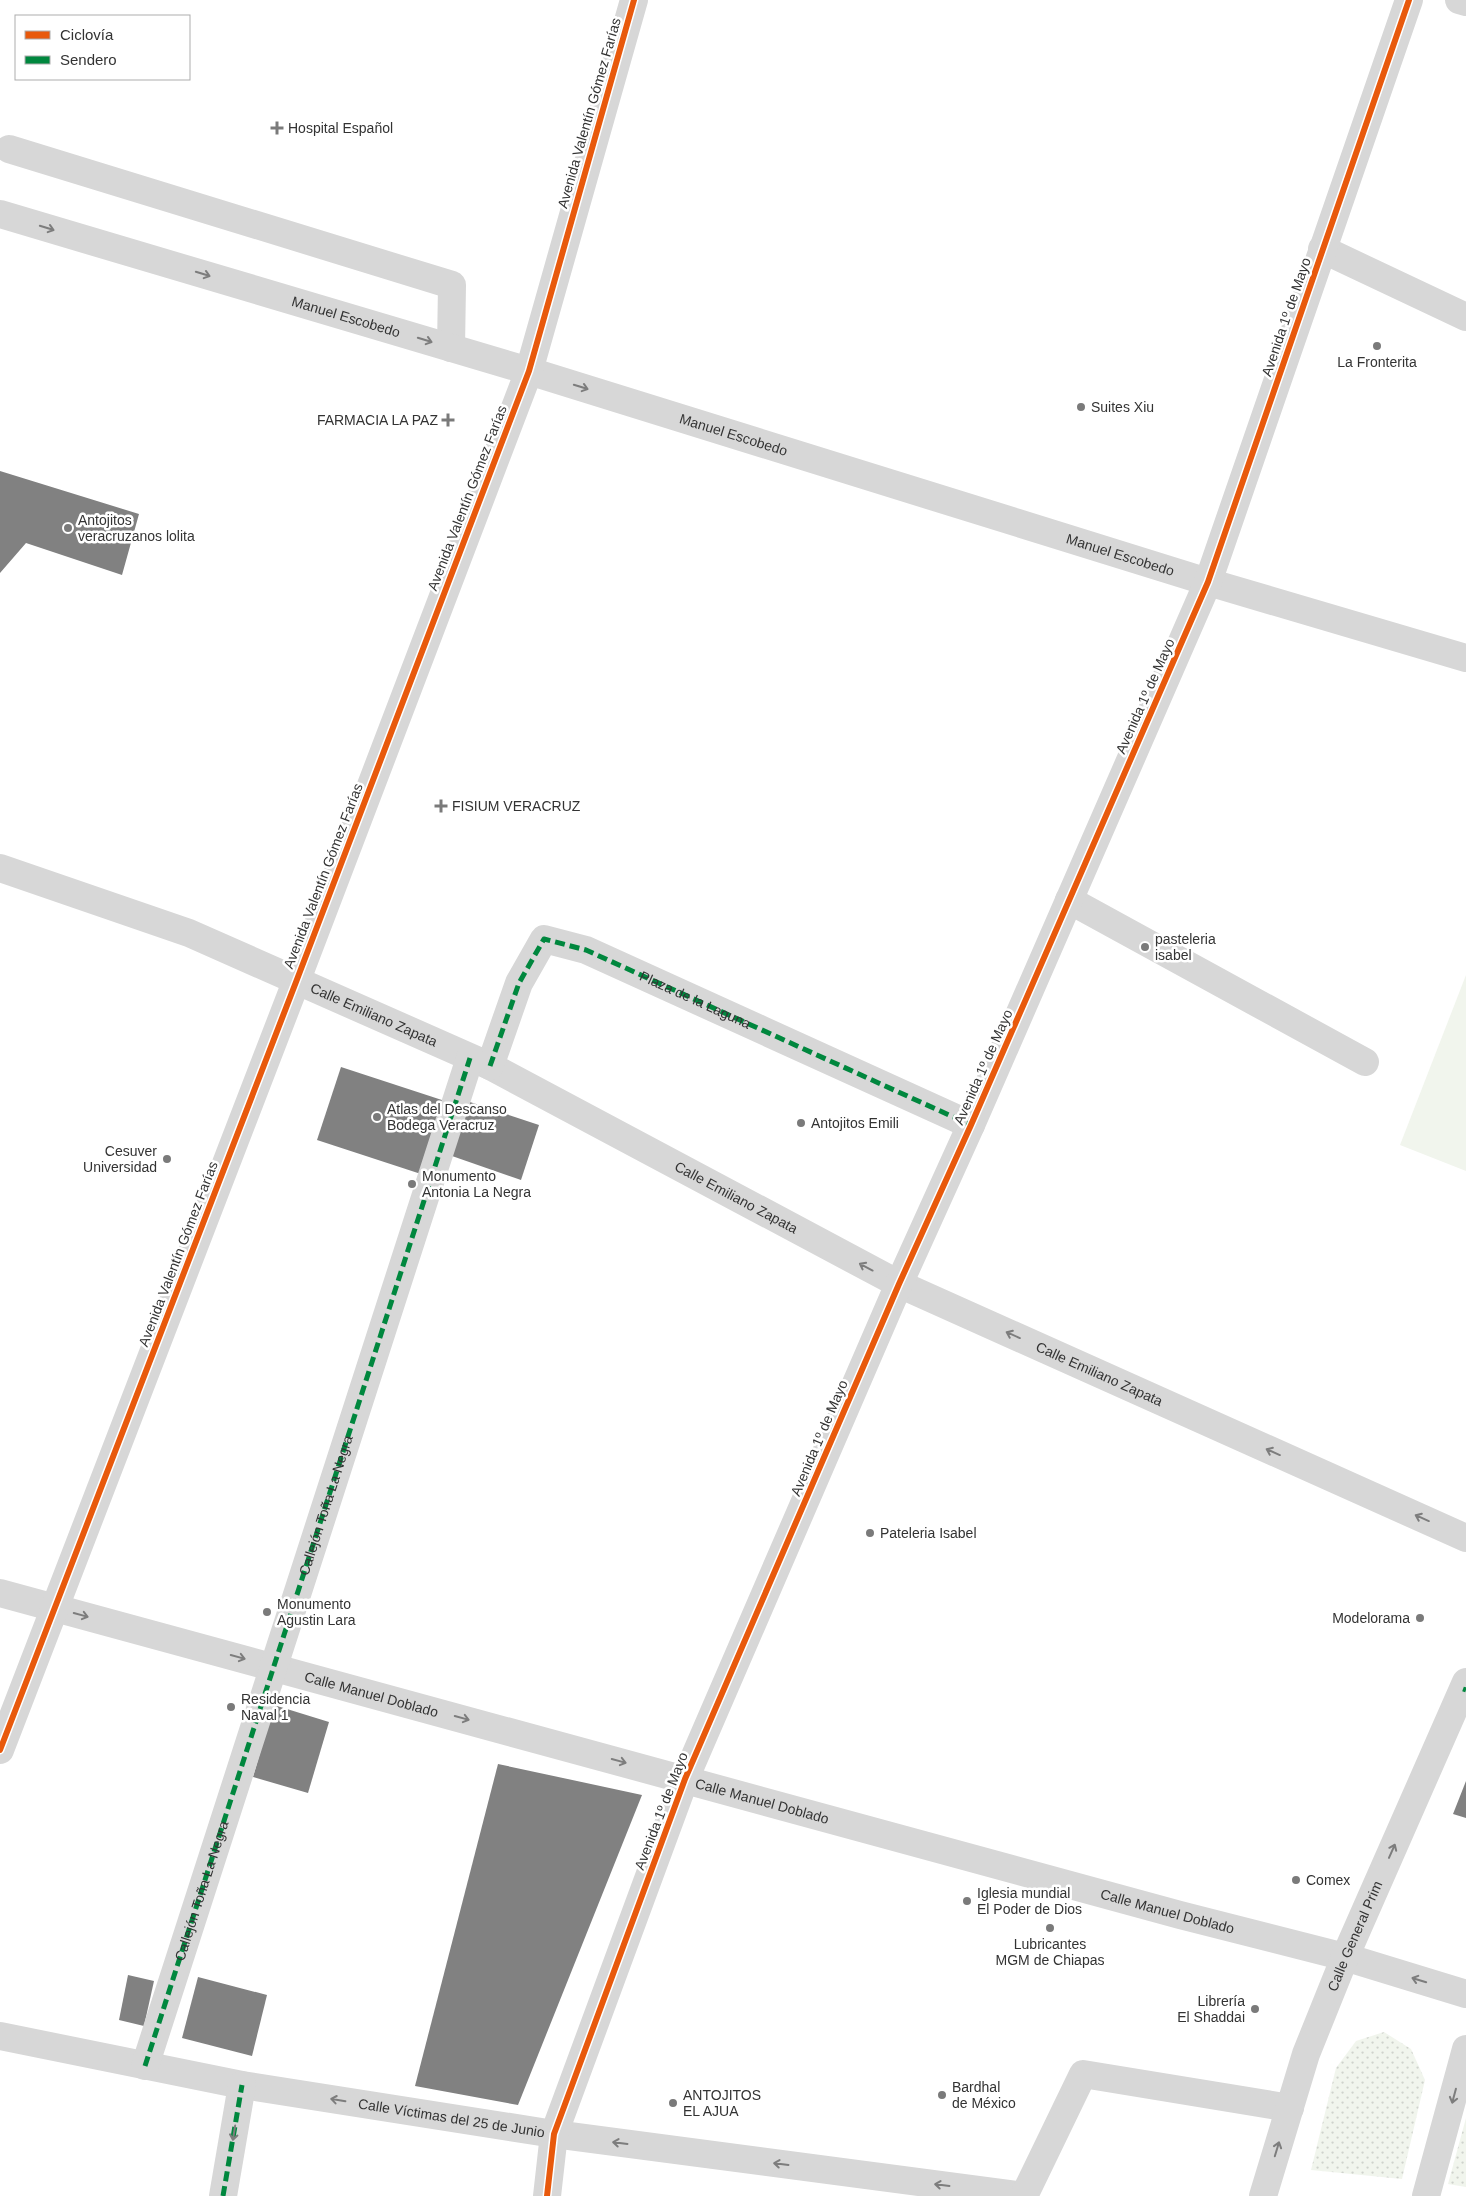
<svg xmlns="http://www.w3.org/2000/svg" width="1466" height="2196" viewBox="0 0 1466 2196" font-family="Arial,sans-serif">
<defs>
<pattern id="green-dots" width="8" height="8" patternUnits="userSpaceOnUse" patternTransform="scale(1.25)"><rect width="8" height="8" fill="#f1f5ed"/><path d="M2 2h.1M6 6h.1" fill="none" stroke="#cfd2cc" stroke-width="1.8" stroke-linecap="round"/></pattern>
</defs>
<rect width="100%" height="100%" fill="#fff"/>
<g fill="url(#green-dots)">
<polygon points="1384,2032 1411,2049 1425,2080 1402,2179 1311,2170 1336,2068 1356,2041"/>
<polygon points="1466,2118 1466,2187 1448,2184"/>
</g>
<polygon fill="#f1f5ed" points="1466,975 1466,1171 1400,1145"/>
<g fill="#818181">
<polygon points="0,471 139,514 122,575 26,543 0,573"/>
<polygon points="341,1067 448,1102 424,1175 317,1140"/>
<polygon points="470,1102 539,1125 521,1180 452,1156"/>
<polygon points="274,1705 329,1722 308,1793 253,1777"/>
<polygon points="498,1764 642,1795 518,2105 415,2086"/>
<polygon points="1466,1781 1466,1818 1453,1814"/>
<polygon points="128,1975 154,1981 144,2026 119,2020"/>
<polygon points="198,1977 267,1995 252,2056 182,2038"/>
</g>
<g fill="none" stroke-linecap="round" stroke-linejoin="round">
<g stroke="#d7d7d7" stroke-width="28">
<polyline points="1459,0 1466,2"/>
<polyline points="9,149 452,285 451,348"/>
<path id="s1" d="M0 214 529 371 1208 582 1466 658"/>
<polyline points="1322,249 1466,317"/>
<path id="s2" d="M0 868 189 933 490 1066 899 1284 1466 1538"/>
<polyline points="1069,900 1365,1062"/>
<path id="s3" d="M490 1066 519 983 544 939 586 950 971 1125"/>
<path id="s4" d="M0 1593 1180 1915 1345 1957 1466 1994"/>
<polyline points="0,1750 296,982 529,371 634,0"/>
<path id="s5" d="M0 2036 242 2085 554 2134 1025 2196"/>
<path id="s6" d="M145 2066 470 1058"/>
<polyline points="223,2196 242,2085"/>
<polyline points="547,2196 554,2134 685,1779 899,1284 971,1125 1208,582 1409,0"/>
<polyline points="1024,2196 1083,2074 1290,2108"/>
<path id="s7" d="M1263 2196 1306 2054 1345 1957 1466 1682"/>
<polyline points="1426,2196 1466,2049"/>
</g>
<g stroke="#00873e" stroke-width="5" stroke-dasharray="10 5" stroke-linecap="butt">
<polyline points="490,1066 519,983 544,939 586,950 971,1125"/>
<polyline points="1463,1689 1466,1690"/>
<polyline points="145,2066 470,1058"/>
<polyline points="223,2196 242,2085"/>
</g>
<defs>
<g id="cycleway">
<polyline points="0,1750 296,982 529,371 634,0"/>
<polyline points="547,2196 554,2134 685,1779 899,1284 971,1125 1208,582 1409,0"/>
</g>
</defs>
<use href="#cycleway" stroke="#fff" stroke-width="9"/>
<use href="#cycleway" stroke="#e8590c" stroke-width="6"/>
</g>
<defs><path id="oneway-shaft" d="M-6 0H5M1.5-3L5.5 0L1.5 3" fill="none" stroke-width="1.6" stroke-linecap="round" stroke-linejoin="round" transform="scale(1.25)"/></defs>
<g stroke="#7d7d7d">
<use href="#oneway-shaft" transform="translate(47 228) rotate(17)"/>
<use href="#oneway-shaft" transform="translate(203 274) rotate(17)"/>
<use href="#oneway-shaft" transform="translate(425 340) rotate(17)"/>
<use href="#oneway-shaft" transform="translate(581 387) rotate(17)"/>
<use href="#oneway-shaft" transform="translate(866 1267) rotate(-152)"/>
<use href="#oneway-shaft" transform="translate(1013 1335) rotate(-156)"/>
<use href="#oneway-shaft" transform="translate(1273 1452) rotate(-156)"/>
<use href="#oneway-shaft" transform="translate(1422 1518) rotate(-156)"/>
<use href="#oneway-shaft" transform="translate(81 1615) rotate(15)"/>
<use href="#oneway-shaft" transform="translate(238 1657) rotate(15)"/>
<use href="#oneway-shaft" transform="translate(462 1718) rotate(15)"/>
<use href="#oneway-shaft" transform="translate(619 1761) rotate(15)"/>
<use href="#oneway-shaft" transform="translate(1392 1851) rotate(-66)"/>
<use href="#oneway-shaft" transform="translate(1419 1980) rotate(-163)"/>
<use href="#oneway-shaft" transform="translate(1454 2096) rotate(105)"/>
<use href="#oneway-shaft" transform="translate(338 2100) rotate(-171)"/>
<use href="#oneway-shaft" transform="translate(234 2133) rotate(99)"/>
<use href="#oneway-shaft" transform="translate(620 2143) rotate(-173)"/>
<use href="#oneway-shaft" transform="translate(1277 2149) rotate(-73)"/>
<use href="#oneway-shaft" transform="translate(781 2164) rotate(-173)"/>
<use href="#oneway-shaft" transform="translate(942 2185) rotate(-173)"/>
</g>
<g fill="#7a7a7a" stroke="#fff" stroke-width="2">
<path d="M274.5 120.5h5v5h5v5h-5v5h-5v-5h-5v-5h5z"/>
<circle cx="1377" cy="346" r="5"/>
<circle cx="1081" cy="407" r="5"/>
<path d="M445.5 412.5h5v5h5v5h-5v5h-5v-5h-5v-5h5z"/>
<circle cx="68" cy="528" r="5"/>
<path d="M438.5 798.5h5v5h5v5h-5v5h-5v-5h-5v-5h5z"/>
<circle cx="1145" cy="947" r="5"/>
<circle cx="377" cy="1117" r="5"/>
<circle cx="801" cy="1123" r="5"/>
<circle cx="167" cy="1159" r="5"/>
<circle cx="412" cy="1184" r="5"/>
<circle cx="870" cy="1533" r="5"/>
<circle cx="267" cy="1612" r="5"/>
<circle cx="1420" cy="1618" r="5"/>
<circle cx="231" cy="1707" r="5"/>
<circle cx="1296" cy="1880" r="5"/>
<circle cx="967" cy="1901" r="5"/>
<circle cx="1050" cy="1928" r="5"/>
<circle cx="1255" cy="2009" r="5"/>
<circle cx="942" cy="2095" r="5"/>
<circle cx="673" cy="2103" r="5"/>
</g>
<g text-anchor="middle" stroke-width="5" stroke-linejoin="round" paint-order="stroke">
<g font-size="14" fill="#333" stroke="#fff">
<text transform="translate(589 113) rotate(-74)" y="5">Avenida Valentín Gómez Farías</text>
<text dy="5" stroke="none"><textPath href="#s1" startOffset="361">Manuel Escobedo</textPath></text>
<text transform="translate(1286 317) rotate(-71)" y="5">Avenida 1º de Mayo</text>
<text dy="5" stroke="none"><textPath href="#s1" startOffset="766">Manuel Escobedo</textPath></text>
<text transform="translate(467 498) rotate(-69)" y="5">Avenida Valentín Gómez Farías</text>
<text dy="5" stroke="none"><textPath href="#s1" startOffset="1171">Manuel Escobedo</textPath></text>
<text transform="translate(1145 696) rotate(-66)" y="5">Avenida 1º de Mayo</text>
<text transform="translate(323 876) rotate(-69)" y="5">Avenida Valentín Gómez Farías</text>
<text dy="5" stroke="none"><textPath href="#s3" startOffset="302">Plaza de la Laguna</textPath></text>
<text dy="5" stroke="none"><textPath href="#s2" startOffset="402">Calle Emiliano Zapata</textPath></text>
<text transform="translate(983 1067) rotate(-66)" y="5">Avenida 1º de Mayo</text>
<text dy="5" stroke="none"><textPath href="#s2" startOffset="808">Calle Emiliano Zapata</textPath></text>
<text transform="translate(178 1254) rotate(-69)" y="5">Avenida Valentín Gómez Farías</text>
<text dy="5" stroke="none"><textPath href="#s2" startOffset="1212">Calle Emiliano Zapata</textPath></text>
<text transform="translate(819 1438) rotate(-67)" y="5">Avenida 1º de Mayo</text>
<text dy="5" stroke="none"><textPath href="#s6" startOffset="589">Callejón Toña La Negra</textPath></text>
<text dy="5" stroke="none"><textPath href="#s4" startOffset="385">Calle Manuel Doblado</textPath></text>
<text dy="5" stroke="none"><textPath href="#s4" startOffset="790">Calle Manuel Doblado</textPath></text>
<text transform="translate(661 1811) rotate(-69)" y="5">Avenida 1º de Mayo</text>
<text dy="5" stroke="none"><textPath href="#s6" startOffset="184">Callejón Toña La Negra</textPath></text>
<text dy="5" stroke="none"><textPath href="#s4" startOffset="1210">Calle Manuel Doblado</textPath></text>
<text dy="5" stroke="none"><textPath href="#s7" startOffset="276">Calle General Prim</textPath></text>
<text dy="5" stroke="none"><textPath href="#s5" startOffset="459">Calle Víctimas del 25 de Junio</textPath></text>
</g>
<g font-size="14" fill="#333" stroke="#fff" text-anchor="start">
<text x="288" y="133">Hospital Español</text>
<text x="1377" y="367" text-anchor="middle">La Fronterita</text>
<text x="1091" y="412">Suites Xiu</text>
<text x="438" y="425" text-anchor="end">FARMACIA LA PAZ</text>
<text x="78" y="525">Antojitos<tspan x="78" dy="16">veracruzanos lolita</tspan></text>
<text x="452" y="811">FISIUM VERACRUZ</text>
<text x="1155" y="944">pasteleria<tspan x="1155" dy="16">isabel</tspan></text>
<text x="387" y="1114">Atlas del Descanso<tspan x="387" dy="16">Bodega Veracruz</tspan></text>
<text x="811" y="1128">Antojitos Emili</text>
<text x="157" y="1156" text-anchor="end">Cesuver<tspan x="157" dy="16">Universidad</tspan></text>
<text x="422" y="1181">Monumento<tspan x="422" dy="16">Antonia La Negra</tspan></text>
<text x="880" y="1538">Pateleria Isabel</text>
<text x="277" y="1609">Monumento<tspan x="277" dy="16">Agustin Lara</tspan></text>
<text x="1410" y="1623" text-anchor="end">Modelorama</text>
<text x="241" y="1704">Residencia<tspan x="241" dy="16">Naval 1</tspan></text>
<text x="1306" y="1885">Comex</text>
<text x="977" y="1898">Iglesia mundial<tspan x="977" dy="16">El Poder de Dios</tspan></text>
<text x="1050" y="1949" text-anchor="middle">Lubricantes<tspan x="1050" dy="16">MGM de Chiapas</tspan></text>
<text x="1245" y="2006" text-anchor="end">Librería<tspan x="1245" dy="16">El Shaddai</tspan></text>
<text x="952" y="2092">Bardhal<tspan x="952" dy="16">de México</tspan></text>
<text x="683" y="2100">ANTOJITOS<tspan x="683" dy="16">EL AJUA</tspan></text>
</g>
</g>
<rect x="15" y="15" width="175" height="65" fill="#ffffff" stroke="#adadad"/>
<rect x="25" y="31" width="25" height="8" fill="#e8590c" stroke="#adadad"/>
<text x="60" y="40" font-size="15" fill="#333333">Ciclovía</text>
<rect x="25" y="56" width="25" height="8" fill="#00873e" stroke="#adadad"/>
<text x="60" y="65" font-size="15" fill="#333333">Sendero</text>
</svg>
